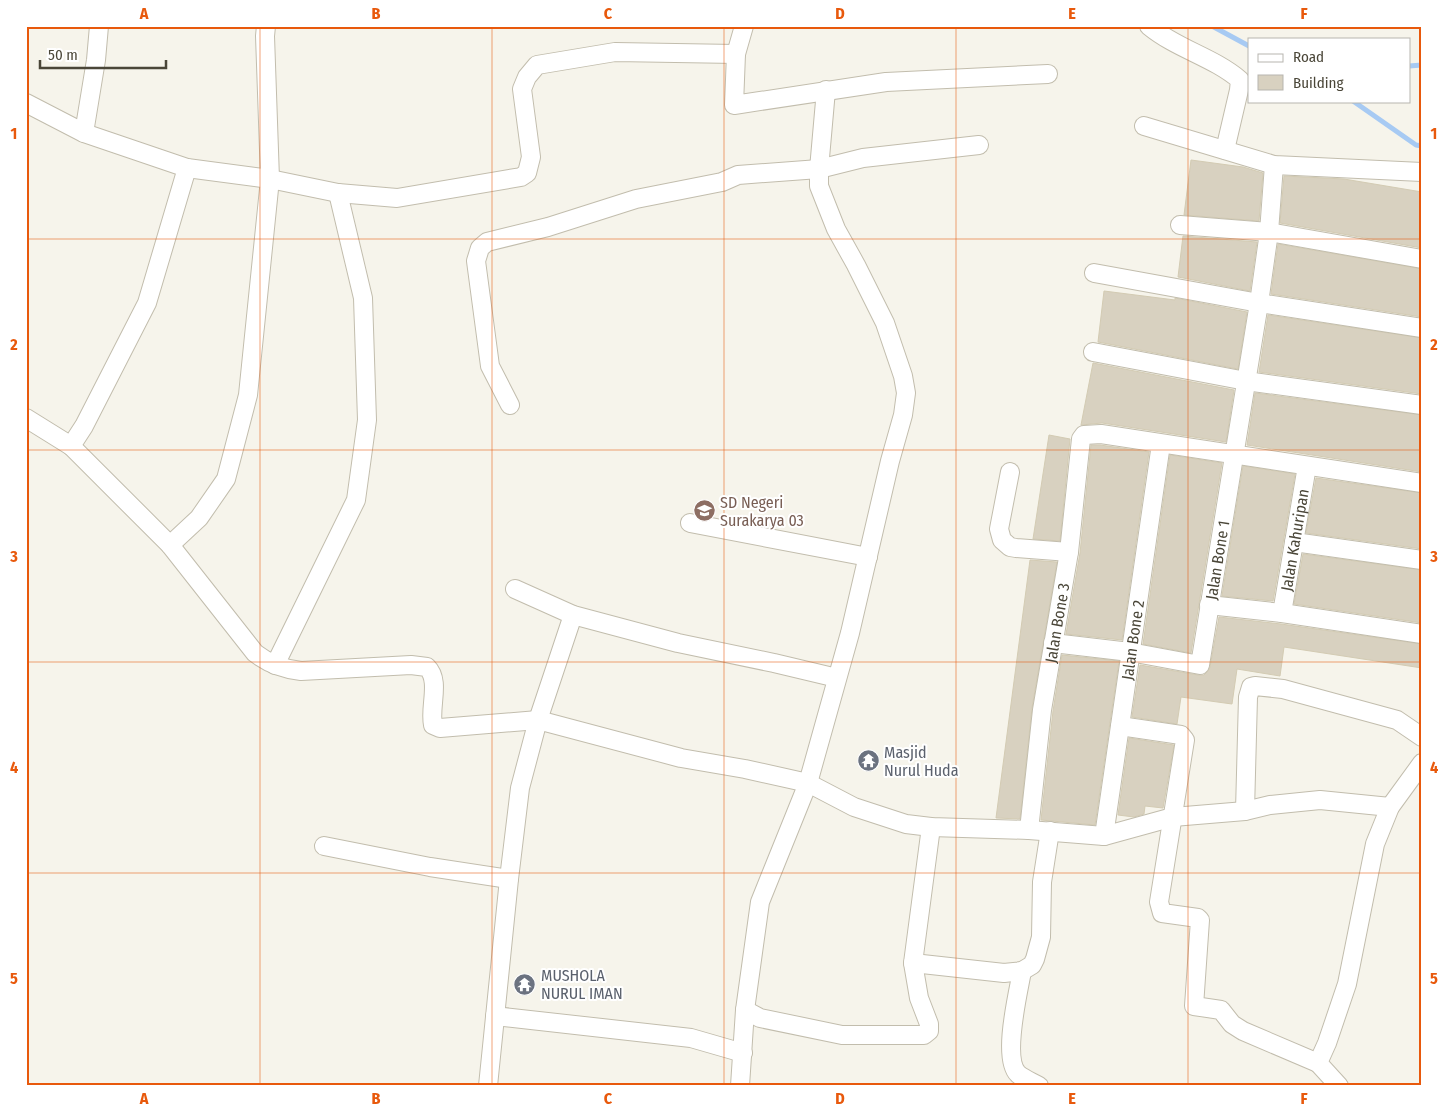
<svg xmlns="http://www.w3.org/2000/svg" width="1448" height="1112" viewBox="0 0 1448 1112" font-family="'Fira Sans Condensed',sans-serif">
<rect width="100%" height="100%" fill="#f6f4eb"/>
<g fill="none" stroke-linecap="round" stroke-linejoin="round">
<g stroke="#a7caf3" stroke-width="5">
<polyline points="1212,26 1249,46"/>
<polyline points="1409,66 1422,65"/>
<polyline points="1353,101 1416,145 1422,146"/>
</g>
</g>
<g fill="#d8d1c0" stroke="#d3cbb3">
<polygon points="1191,160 1243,167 1263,173 1259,221 1184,215"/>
<polygon points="1284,176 1344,179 1422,192 1422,248 1280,223"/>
<polygon points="1183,236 1257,242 1250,291 1178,277"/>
<polygon points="1278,244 1422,269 1422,317 1271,294"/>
<polygon points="1104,291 1175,300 1175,298 1247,312 1238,369 1098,342"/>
<polygon points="1268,315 1422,338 1422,394 1259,372"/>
<polygon points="1093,363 1234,390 1226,442 1102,423 1081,425"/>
<polygon points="1255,393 1422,415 1422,472 1247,445"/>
<polygon points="1049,435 1070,439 1060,541 1033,539"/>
<polygon points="1091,445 1100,445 1149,452 1122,640 1066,634 1080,553"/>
<polygon points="1170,455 1222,463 1191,653 1143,644"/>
<polygon points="1243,466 1295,474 1273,601 1222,596"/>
<polygon points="1316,478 1422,493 1422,549 1306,533"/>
<polygon points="1303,554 1422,570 1422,623 1294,604"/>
<polygon points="1030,560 1057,562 1032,708 1020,819 996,818"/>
<polygon points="1219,617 1281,624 1422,644 1422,668 1284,647 1280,676 1237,669 1232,704 1181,697 1177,724 1132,717 1140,665 1198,675 1204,675 1208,671 1210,667"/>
<polygon points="1062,655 1119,661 1095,825 1041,820 1053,711"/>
<polygon points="1129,738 1174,745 1163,808 1145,806 1144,814 1134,817 1118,815"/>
</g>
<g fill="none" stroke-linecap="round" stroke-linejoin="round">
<defs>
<g id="street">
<polyline points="744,26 736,54 734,105 886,82 1048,74"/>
<path d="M1149 26C1177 49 1213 57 1240 80L1239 90 1225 150"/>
<polyline points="26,103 84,133 187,168 270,179 338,193 397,198 521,177 527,173 531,157 522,89 527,77 537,65 615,52 736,54"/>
<polyline points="1144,126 1274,165 1422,172"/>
<polyline points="84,133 96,60 99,26"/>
<path d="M187 168 147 303 84 426 71 446 170 545 255 653C269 664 284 669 301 671L411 665 427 667C441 681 429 707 433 725L440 728 538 720 681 758 745 769 808 783 854 807 906 824 931 827 1029 830 1104 836 1173 817 1245 811 1270 805 1320 800 1390 807"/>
<polyline points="1180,225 1269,232 1422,259"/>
<polyline points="1094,273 1259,303 1422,328"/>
<polyline points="1093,352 1246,381 1422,405"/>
<polyline points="510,405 490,366 476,261 480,248 487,242 548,227 636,199 722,182 738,175 819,169 863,158 979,145"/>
<polyline points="26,418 71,446"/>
<polyline points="1010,472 999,529 1002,540 1010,547 1016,548 1069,552"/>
<polyline points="690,523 868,557"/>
<polyline points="1294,542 1422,560"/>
<polyline points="170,545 199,518 226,479 248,395 270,179 265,36 266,26"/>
<polyline points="515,589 573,615 678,643 774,663 837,678"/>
<polyline points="1209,605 1282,613 1422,634"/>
<path id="s1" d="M1282 613 1307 466"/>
<path id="s2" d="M1053 643 1130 652 1200 665 1259 303 1269 232 1274 165"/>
<polyline points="275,665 356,500 367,420 363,298 338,193"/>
<polyline points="1120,726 1181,735 1185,740 1159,902 1162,913 1198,918 1200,920 1194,1006 1221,1010 1232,1024 1243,1031 1318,1063"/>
<polyline points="1245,811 1248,697 1251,687 1255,686 1283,689 1397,720 1422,737"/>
<path id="s3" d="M1029 830 1042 710 1069 552 1081 439 1084 435 1101 434 1422 483"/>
<path id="s4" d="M1104 836 1161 444"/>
<polyline points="324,846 430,867 509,879"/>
<polyline points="913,963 1004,973 1022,971 1032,965 1035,959 1041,937 1042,882 1050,831"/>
<path d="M1022 971C1018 994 1002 1058 1018 1074 1024 1079 1032 1082 1039 1086"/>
<polyline points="745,1010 760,1018 842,1035 924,1035 929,1031 929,1024 919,998 913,963 931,827"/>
<polyline points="495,1016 691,1038 743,1053"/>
<polyline points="488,1086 509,879 520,788 538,720 573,615"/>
<polyline points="740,1086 745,1010 760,902 808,783 850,633 890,461 903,415 906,393 903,376 885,323 856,265 836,229 819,186 819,169 826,90"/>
<polyline points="1339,1086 1318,1063 1327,1043 1347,984 1375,844 1390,807 1422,763"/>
</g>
</defs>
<use href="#street" stroke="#c2bdad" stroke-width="20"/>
<use href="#street" stroke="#fff" stroke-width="18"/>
</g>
<path fill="none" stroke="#e8590c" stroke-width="1" stroke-opacity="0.55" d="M260 26V1086M492 26V1086M724 26V1086M956 26V1086M1188 26V1086M26 239H1422M26 450H1422M26 662H1422M26 873H1422"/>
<defs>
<symbol id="school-disc" viewBox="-11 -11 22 22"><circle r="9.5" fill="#8d6e63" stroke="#fff"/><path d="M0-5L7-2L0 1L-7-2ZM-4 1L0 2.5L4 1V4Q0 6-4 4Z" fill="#fff"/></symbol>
<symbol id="temple-disc" viewBox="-11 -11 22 22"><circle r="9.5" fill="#6b7280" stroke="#fff"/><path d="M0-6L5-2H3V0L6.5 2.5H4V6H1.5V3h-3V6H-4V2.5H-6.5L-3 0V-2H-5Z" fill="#fff"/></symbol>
</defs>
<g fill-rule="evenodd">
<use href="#school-disc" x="692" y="498" width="25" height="25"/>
<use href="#temple-disc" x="856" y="748" width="25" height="25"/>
<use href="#temple-disc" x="512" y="972" width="25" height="25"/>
</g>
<g text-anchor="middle" stroke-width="4" stroke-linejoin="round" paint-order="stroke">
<g font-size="16" fill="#785e54" stroke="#fff" text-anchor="start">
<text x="720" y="508">SD Negeri<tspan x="720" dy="18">Surakarya 03</tspan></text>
</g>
<g font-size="16" fill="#4a4638" stroke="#fff">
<text dy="6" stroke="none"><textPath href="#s1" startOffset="74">Jalan Kahuripan</textPath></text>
<text dy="6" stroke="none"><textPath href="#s2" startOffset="255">Jalan Bone 1</textPath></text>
<text dy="6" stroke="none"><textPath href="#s3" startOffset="209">Jalan Bone 3</textPath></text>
<text dy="6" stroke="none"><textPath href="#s4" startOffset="198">Jalan Bone 2</textPath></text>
</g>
<g font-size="16" fill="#5b616d" stroke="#fff" text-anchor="start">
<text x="884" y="758">Masjid<tspan x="884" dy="18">Nurul Huda</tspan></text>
<text x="541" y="981">MUSHOLA<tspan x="541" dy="18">NURUL IMAN</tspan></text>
</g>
</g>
<rect width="1448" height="1112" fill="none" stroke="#ffffff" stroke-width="55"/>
<rect x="1248" y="38" width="162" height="65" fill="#ffffff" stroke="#b7b5af"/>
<rect x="1258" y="54" width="25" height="8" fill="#ffffff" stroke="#b7b5af"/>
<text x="1293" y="62" font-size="15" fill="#4a4638">Road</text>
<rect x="1258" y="75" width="25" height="15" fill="#d8d1c0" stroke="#b7b5af"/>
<text x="1293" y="88" font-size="15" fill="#4a4638">Building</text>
<path d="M40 60v8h126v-8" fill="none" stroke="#4a4638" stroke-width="2.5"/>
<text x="48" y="60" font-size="15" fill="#4a4638" stroke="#ffffff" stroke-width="4" paint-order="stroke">50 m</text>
<rect x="28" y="28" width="1392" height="1056" fill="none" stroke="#e8590c" stroke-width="2"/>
<g font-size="16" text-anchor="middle" font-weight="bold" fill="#e8590c">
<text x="144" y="19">A</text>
<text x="376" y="19">B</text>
<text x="608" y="19">C</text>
<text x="840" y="19">D</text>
<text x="1072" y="19">E</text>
<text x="1304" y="19">F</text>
<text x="14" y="139">1</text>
<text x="1434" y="139">1</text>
<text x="14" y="350">2</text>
<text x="1434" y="350">2</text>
<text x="14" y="562">3</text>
<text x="1434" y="562">3</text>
<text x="14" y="773">4</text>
<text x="1434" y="773">4</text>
<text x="14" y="984">5</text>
<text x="1434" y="984">5</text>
<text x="144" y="1104">A</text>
<text x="376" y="1104">B</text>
<text x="608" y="1104">C</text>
<text x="840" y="1104">D</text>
<text x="1072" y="1104">E</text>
<text x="1304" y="1104">F</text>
</g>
</svg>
